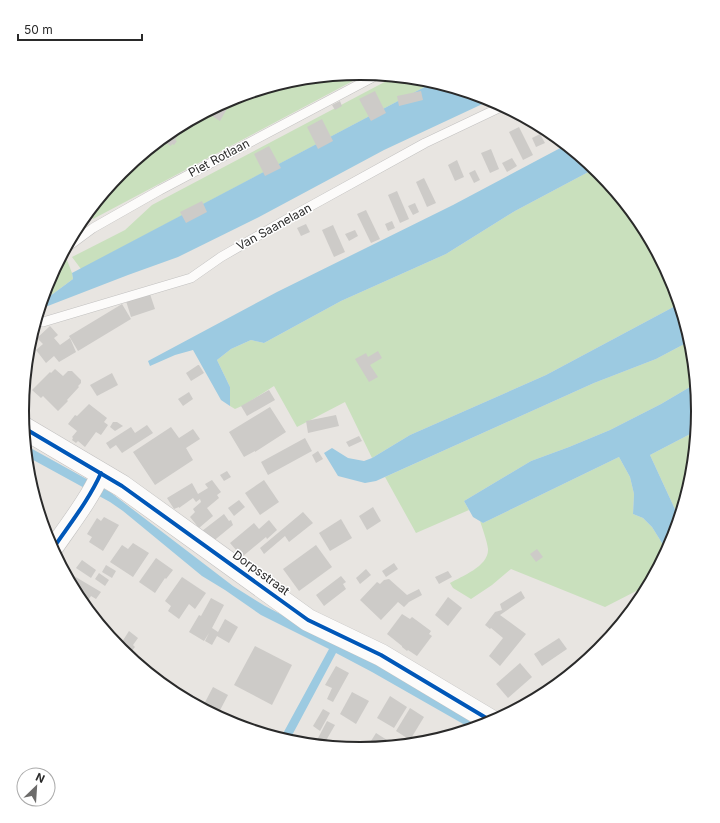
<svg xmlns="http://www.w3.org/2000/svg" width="720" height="823" viewBox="0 0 720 823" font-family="Inter,sans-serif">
<rect width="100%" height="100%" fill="#e8e5e1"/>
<g fill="#c9e0bd">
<polygon points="360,74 366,74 93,219 89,212 121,172 172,130 231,99 294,80"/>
<polygon points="394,77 426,80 434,82 81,269 72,257 125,230 152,205"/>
<polygon points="594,169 599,173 641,224 672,282 679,304 546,375 410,435 372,458 345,402 297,427 274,386 244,405 235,409 230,406 230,387 217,360 231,349 251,340 264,343 341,301 446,254 515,211"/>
<polygon points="67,260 72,273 73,279 42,302 49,280 54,277 56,270 61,264"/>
<polygon points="690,341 692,346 695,384 661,404 610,430 569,447 531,461 464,501 469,510 416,533 385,477 594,383 656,359"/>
<polygon points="696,431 691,478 679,518 650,455"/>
<path d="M619 457 630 477 634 494 633 514 643 518 652 527 667 551 648 585 605 607 511 569 492 585 471 599 453 588 450 583C462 576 489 566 488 549 487 541 483 530 480 521L483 523Z"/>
</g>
<g fill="#9ccae1">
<polygon points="434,82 491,100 384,150 259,217 178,257 128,275 40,309 42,302 73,279 72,273"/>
<polygon points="566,145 594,169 515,211 446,254 341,301 264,343 251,340 231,349 217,360 230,387 230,406 221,400 193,350 175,355 150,366 148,361 277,292 453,205"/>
<polygon points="679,304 690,341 656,359 594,383 376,481 365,483 338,476 324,453 332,448 348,458 364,461 372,458 410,435 546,375"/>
<polygon points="695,384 698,412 696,431 650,455 679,518 672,541 667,551 652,527 643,518 633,514 634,494 630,477 619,457 483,523 473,517 464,501 531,461 569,447 610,430 661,404"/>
<polygon points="25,445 110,492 233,586 265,606 380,666 481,726 472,729 372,672 336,653 289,741 280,739 329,649 261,615 225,590 202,576 123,511 110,502 26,456"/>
</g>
<g fill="#cdcbc8">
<polygon points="375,91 386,113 371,121 359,99"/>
<polygon points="421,91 423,100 399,106 397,96"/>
<polygon points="340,101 342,106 335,110 332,105"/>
<polygon points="222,104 228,107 220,121 206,112"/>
<polygon points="322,119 333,141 318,149 307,127"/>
<polygon points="182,125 183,127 175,140 177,141 174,145 172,144 171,146 161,140 172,130"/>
<polygon points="519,127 533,155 523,160 509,132"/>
<polygon points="549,131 557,138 559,140 553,143"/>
<polygon points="540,134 545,143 536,147 532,138"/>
<polygon points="269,146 281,168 265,176 254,154"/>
<polygon points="491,149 499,169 490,173 481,153"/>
<polygon points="512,158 517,166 507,172 502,163"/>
<polygon points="457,160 464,177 455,181 448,165"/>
<polygon points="475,170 480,180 474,183 469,173"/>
<polygon points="424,178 436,203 427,207 416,182"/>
<polygon points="397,191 409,219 400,223 388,195"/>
<polygon points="202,201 207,212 186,223 180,212"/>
<polygon points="415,203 419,212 413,215 408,206"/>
<polygon points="366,210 380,239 371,243 357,214"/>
<polygon points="392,221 395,228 388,231 385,224"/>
<polygon points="306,224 310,232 301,236 297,228"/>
<polygon points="333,225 345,252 334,257 322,230"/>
<polygon points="355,230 358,236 349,241 345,234"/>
<polygon points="150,294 155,309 131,317 126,301"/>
<polygon points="122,304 131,319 78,351 69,336"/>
<polygon points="50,326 58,335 54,338 60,345 70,338 76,352 59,362 54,356 46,363 36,350 43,344 37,338"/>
<polygon points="378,351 382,358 370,365 378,377 369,382 355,359 366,353 368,357"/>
<polygon points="198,365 199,365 204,373 191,381 186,373"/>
<polygon points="55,369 63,376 68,371 72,371 81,380 81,383 78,386 79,387 67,400 68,401 58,411 43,396 41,398 32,390 50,372 51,373"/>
<polygon points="112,373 118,385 97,396 90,385"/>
<polygon points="269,390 275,400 247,416 241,406"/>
<polygon points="189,392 193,399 183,406 178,399"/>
<polygon points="89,404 107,418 104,422 108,425 101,435 96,432 85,447 78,441 76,443 72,440 73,438 72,437 77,431 68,424 75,415 77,416"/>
<polygon points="270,407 286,432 255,452 255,451 244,457 229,432"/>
<polygon points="336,415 339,426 308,433 306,421"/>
<polygon points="113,422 117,422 123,426 115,431 110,427"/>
<polygon points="147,425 153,433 122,453 116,445 110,449 106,443 131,427 135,433"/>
<polygon points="171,427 179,438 193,429 200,439 186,448 193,460 155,485 133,452"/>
<polygon points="359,436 362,441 349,447 346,442"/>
<polygon points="305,438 312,451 268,475 261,462"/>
<polygon points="318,451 323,459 316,463 312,455"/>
<polygon points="227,471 231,477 224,481 220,475"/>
<polygon points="212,480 221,492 217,495 219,498 207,508 213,516 199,528 190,517 195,512 193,509 201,502 200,499 196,502 193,498 179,508 179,507 174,509 167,498 192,483 198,494 208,488 205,484"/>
<polygon points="264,480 279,502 260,515 245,493"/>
<polygon points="239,500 245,507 234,516 228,508"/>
<polygon points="373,507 381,521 367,530 359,516"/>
<polygon points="303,512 313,523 289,542 285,536 264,554 260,548"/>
<polygon points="224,514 229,521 231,520 233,525 211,543 202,531"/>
<polygon points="104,517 119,525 103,551 89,542 92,537 87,534 97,518 101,521"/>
<polygon points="341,519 352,538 330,551 319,533"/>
<polygon points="269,520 277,530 267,539 266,537 242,557 230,543 254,523 259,529"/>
<polygon points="133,543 149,553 133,577 110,562 122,545 128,549"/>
<polygon points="316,545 332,567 299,591 283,569"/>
<polygon points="537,549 543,557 536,562 530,554"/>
<polygon points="156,558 173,570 166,579 165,578 155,593 139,582"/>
<polygon points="82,560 96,570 91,578 76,568"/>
<polygon points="394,563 398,569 386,577 382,571"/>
<polygon points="106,565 116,571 112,578 102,572"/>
<polygon points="366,569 371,575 360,584 356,578"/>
<polygon points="448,571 452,577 439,584 435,577"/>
<polygon points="99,573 109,580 105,586 95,579"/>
<polygon points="74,576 101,592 96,599 91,596 84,606 79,599 70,582"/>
<polygon points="341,576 346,582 343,584 346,589 324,606 316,595"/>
<polygon points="182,577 206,593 195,609 189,604 179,619 168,611 171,606 165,601"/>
<polygon points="389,579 407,595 419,589 422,595 409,602 404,607 398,602 381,620 360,600 377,582 380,584 384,580"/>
<polygon points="521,591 525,598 500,615 526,634 500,666 489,656 503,638 491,628 490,629 485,625 495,612 502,610 500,604"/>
<polygon points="448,597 462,608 448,626 435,615"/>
<polygon points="211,598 224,605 212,628 218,632 225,619 238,627 229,643 217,636 212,645 205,641 209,633 204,641 189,632 199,615 201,616"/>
<polygon points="402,614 410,619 412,617 431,631 429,634 432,636 417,656 408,650 407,651 402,647 402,646 387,634"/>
<polygon points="129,631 138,638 133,645 135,647 130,653 120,645"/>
<polygon points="559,638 567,649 542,666 534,654"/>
<polygon points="255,646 292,665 272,705 234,685"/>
<polygon points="520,663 532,677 508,698 496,684"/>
<polygon points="336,666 349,673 333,702 327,699 332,688 325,685"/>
<polygon points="563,678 564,680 545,694 542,688 556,679 558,681"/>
<polygon points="213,687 228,695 218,714 240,725 239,726 230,724 202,708"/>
<polygon points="352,692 369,701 356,724 340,714"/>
<polygon points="390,696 407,707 394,728 377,718"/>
<polygon points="410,708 424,717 410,740 396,731"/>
<polygon points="323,709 330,713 320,731 313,726"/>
<polygon points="327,721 335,725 324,744 317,740"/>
<polygon points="376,733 387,740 383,747 366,749"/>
</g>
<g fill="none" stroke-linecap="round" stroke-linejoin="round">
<defs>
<g id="service">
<polyline points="66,248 93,228 160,190 377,75"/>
<polyline points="36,320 43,322 191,278 221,257 289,218 425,143 503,106"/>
</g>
<path id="minor" d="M52 550C69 525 89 500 101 473"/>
<polyline id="tertiary" points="24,428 122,486 308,620 381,655 493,722"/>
</defs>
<use href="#service" stroke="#c2c1c0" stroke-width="10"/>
<use href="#minor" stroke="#c2c1c0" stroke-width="20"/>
<use href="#tertiary" stroke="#c2c1c0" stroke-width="23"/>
<use href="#service" stroke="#fcfbfa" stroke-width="9"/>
<use href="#minor" stroke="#fcfbfa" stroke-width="19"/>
<use href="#tertiary" stroke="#fcfbfa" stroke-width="22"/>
<defs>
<g id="cycleway">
<polyline points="24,428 122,486 308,620 381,655 493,722"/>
<path d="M52 550C69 525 89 500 101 473"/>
</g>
</defs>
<use href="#cycleway" stroke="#fff" stroke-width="6"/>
<use href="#cycleway" stroke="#0057b8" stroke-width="4"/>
</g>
<g text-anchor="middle" stroke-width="3" stroke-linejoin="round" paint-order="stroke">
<g font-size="12" fill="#2a2a2a" stroke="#fff">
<text transform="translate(219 158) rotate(-28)" y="4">Piet Rotlaan</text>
<text transform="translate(274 227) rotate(-29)" y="4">Van Saanelaan</text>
<text transform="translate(261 573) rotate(36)" y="4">Dorpsstraat</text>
</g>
</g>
<path d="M0 0H720V823H0ZM29 411a331 331 0 1 1 662 0a331 331 0 1 1-662 0Z" fill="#fff" fill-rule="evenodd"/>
<path fill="none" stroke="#2a2a2a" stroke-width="2" d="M29 411a331 331 0 1 1 662 0a331 331 0 1 1-662 0Z"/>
<g transform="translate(36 787) rotate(25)"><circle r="19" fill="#ffffff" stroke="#aaaaaa"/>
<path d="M0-3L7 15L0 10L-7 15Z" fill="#6c6b6a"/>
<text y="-6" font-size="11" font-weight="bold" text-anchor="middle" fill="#2a2a2a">N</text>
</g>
<path d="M18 34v6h124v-6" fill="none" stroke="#2a2a2a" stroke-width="2"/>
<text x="24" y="34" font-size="12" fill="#2a2a2a" stroke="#ffffff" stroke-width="3" paint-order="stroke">50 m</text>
</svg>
